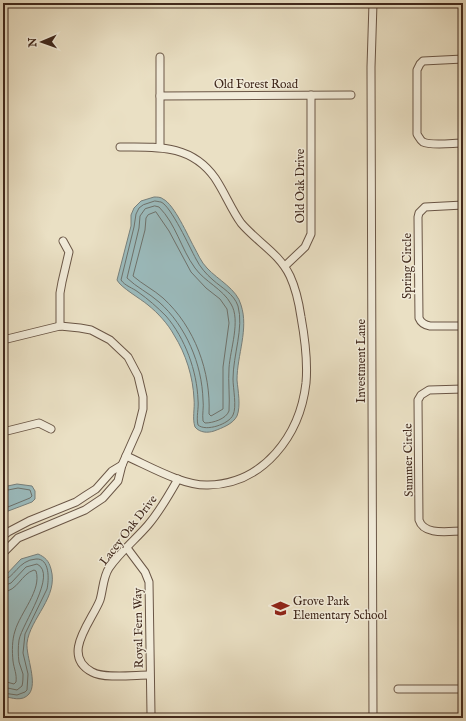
<svg xmlns="http://www.w3.org/2000/svg" width="466" height="721" viewBox="0 0 466 721" font-family="'IM FELL English',serif">
<rect width="100%" height="100%" fill="#eae0c4"/>
<filter id="stains"><feTurbulence type="fractalNoise" baseFrequency=".005" numOctaves="4"/><feColorMatrix values="0 0 0 0 .2 0 0 0 0 .09 0 0 0 0 .02 0 0 0 .5 -.17"/></filter>
<radialGradient id="worn" r=".72"><stop offset=".6" stop-color="#630" stop-opacity="0"/><stop offset="1" stop-color="#630" stop-opacity=".3"/></radialGradient>
<g fill="#9bbbbd" stroke="#77807d">
<path d="M154 197C157 197 161 197 163 199 174 204 188 236 194 247 198 254 201 262 207 268 218 280 237 289 241 305 249 329 237 355 237 380 238 391 241 406 237 416 233 424 222 428 214 431 208 433 200 433 195 427 192 418 195 409 194 399 193 377 186 354 174 335 168 324 158 313 148 305 141 299 120 287 117 280L131 226V215L134 208 141 201Z"/>
<polygon points="17,484 32,486 35,491 35,499 32,502 3,513 3,487"/>
<path d="M38 554C45 557 49 561 51 569 59 597 30 618 27 643 26 657 38 683 29 694 22 702 12 698 3 696V578L21 559Z"/>
</g>
<g fill="none" stroke-linecap="round" stroke-linejoin="round">
<g stroke="#6e726c" stroke-width="1">
<path d="M155 201C156 201 160 202 161 202 171 206 190 248 196 259 200 267 206 274 213 280 222 288 234 294 238 306 244 328 233 355 233 379 233 388 237 407 233 415 229 424 206 432 198 425 196 417 199 408 198 400 197 371 185 338 166 316 157 307 148 299 138 292 133 288 125 286 121 280L134 227 136 214 139 208 143 205Z"/>
<path d="M155 206 159 207C176 224 181 249 195 268 205 282 223 289 231 304 241 320 230 350 229 368 228 382 230 396 229 411 226 419 213 423 205 423L203 421C202 414 204 407 203 400 202 364 186 326 159 302 149 293 136 287 127 278L139 228 140 216 145 209Z"/>
<path d="M156 212 169 231 191 272 206 288 220 299 227 309 229 323 223 367V409L211 416 209 414C211 372 195 327 163 298 154 290 142 284 133 276L145 230 146 218 148 215Z"/>
<polyline points="3,491 18,488 30,490 32,496 30,498 3,509"/>
<path d="M3 580C14 579 18 560 36 559 50 558 49 580 47 589L25 634 23 653 28 674 27 690 25 692 17 695 3 693"/>
<path d="M3 586 11 583 26 567 37 564C58 574 22 624 19 640 18 647 18 655 19 662 20 666 22 670 23 674 23 678 23 682 22 686L17 690 3 687"/>
<path d="M3 592C18 591 21 574 34 570L36 571C42 590 20 613 15 631 12 640 12 651 13 661 14 669 17 674 16 682L14 684 3 681"/>
</g>
<defs>
<g id="minor">
<polyline points="160,57 160,147"/>
<path d="M463 59 423 61 420 64 417 70V134C419 137 420 140 423 142 431 146 453 143 463 143"/>
<polyline points="160,96 351,95"/>
<path d="M120 147C157 147 191 144 215 178 225 193 231 209 241 223 257 242 279 253 290 276 296 289 299 303 301 317 305 339 308 361 306 383 300 435 264 484 208 485 183 486 149 466 126 456"/>
<path d="M463 205 425 207 419 213 418 217 419 318C421 323 424 325 430 326H463"/>
<polyline points="285,266 305,247 311,234 311,95"/>
<polyline points="60,326 60,293 62,282 69,252 63,241"/>
<polyline points="3,340 60,326 80,328 91,330 110,340 128,357 138,376 143,397 143,409 138,429 122,465 118,481 103,498 85,510 18,538 3,553"/>
<path d="M463 389 429 390 421 395 418 400 419 520C424 536 449 531 463 531"/>
<polyline points="3,432 39,423 51,429"/>
<polyline points="3,536 8,532 29,521 76,502 85,496 96,489 112,471 122,465"/>
<polyline points="127,548 145,572 149,582 151,714"/>
<path d="M149 675C135 675 104 679 92 672 60 655 92 621 100 600 103 590 103 577 109 568 120 552 136 539 148 525 160 511 169 495 178 479"/>
<polyline points="398,689 463,689"/>
<polyline points="373,718 371,67 373,3"/>
</g>
</defs>
<use href="#minor" stroke="#6a5646" stroke-width="9"/>
<use href="#minor" stroke="#f1ebd9" stroke-width="7"/>
</g>
<defs>
<symbol id="school-bare" viewBox="-9 -9 18 18"><path d="M0-5L7-2L0 1L-7-2ZM-4 1L0 2.5L4 1V4Q0 6-4 4Z" fill="#8f2418" stroke="#f1ebd9" stroke-width="2.5" paint-order="stroke"/></symbol>
</defs>
<g fill-rule="evenodd">
<use href="#school-bare" x="268" y="596" width="25" height="25"/>
</g>
<g text-anchor="middle" stroke-width="3" stroke-linejoin="round" paint-order="stroke">
<g font-size="12" fill="#40281c" stroke="#f1ebd9">
<text x="256" y="88">Old Forest Road</text>
<text transform="translate(300 186) rotate(-90)" y="4">Old Oak Drive</text>
<text transform="translate(407 266) rotate(-90)" y="4">Spring Circle</text>
<text transform="translate(361 361) rotate(-90)" y="4">Investment Lane</text>
<text transform="translate(408 460) rotate(-91)" y="4">Summer Circle</text>
<text transform="translate(128 530) rotate(-52)" y="4">Lacey Oak Drive</text>
<text transform="translate(138 628) rotate(-91)" y="4">Royal Fern Way</text>
</g>
<g font-size="12" fill="#40281c" stroke="#f1ebd9" text-anchor="start">
<text x="293" y="605">Grove Park<tspan x="293" dy="14">Elementary School</tspan></text>
</g>
</g>
<rect width="466" height="721" fill="none" stroke="#eae0c4" stroke-width="16"/>
<rect x="4" y="4" width="458" height="713" fill="none" stroke="#40281c" stroke-width="2"/>
<rect x="8" y="8" width="450" height="705" fill="none" stroke="#40281c"/>
<g transform="translate(42 42) rotate(268)" stroke="#f1ebd9" stroke-width="3" paint-order="stroke">
<path d="M0-3L7 15L0 10L-7 15Z" fill="#40281c"/>
<text y="-6" font-size="11" font-weight="bold" text-anchor="middle" fill="#40281c">N</text>
</g>
<rect width="100%" height="100%" filter="url(#stains)"/>
<rect width="100%" height="100%" fill="url(#worn)"/>
</svg>
